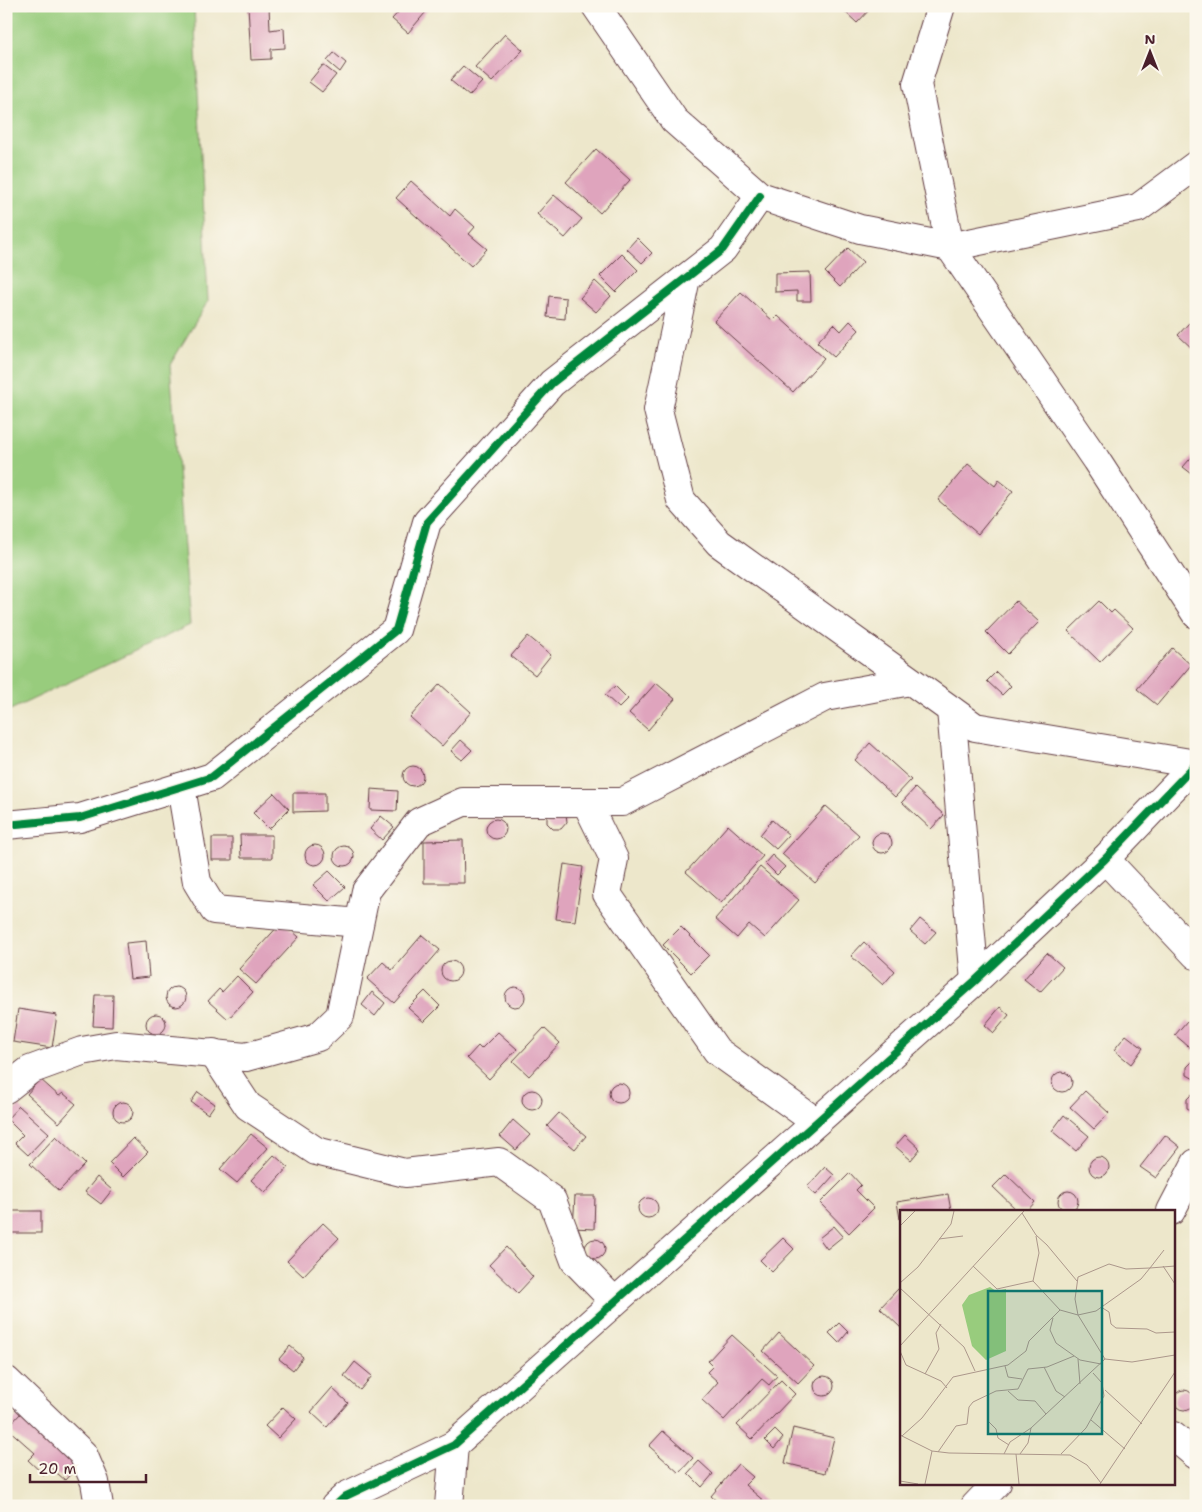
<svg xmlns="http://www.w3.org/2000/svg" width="1202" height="1512" viewBox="0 0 1202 1512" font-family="'Shantell Sans',sans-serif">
<rect width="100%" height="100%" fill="#fbf7ec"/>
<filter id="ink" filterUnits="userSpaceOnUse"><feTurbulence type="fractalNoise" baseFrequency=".02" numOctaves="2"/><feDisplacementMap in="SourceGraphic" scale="10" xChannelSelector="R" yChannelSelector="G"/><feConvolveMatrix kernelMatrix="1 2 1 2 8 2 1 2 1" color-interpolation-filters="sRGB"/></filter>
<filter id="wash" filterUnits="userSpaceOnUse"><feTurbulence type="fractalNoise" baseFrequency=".0096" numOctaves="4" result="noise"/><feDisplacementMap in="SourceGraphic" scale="20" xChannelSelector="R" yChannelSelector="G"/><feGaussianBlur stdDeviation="1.12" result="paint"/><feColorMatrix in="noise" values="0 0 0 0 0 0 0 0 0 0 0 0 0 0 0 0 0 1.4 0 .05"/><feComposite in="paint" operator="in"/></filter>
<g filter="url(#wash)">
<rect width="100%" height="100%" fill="#ede7cb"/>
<polygon fill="#98cc7d" stroke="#717654" points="6,6 194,6 208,301 170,365 190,625 6,712"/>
<g id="blocks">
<g fill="#dfa4bd">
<polygon points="248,6 269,6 270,30 284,28 285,48 271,49 271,59 251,60"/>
<polygon points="404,6 431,6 408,33 392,19"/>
<polygon points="839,6 869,6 871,8 857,23"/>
<polygon points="505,34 523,50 492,82 475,67"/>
<polygon points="334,53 346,63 340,72 327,61"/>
<polygon points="323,65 336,75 322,92 309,82"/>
<polygon points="463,66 482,82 469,96 450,80"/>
<polygon points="596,149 630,180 600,213 566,182"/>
<polygon points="411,181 450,216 455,209 475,227 469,234 487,249 471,266 396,198"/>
<polygon points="554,195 582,219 565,238 537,214"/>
<polygon points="637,238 652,253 642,263 627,249"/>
<polygon points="848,248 863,262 840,287 825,272"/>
<polygon points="622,254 638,270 616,292 600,276"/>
<polygon points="810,272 811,301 797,301 797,291 775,292 775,273"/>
<polygon points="595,281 611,296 596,312 580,298"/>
<polygon points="741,292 773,321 778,316 824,358 793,392 714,321"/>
<polygon points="549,296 566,298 565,319 547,317"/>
<polygon points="850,321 859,330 834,357 817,342 834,324 841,331"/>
<polygon points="1189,323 1196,328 1196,352 1178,335"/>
<polygon points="1196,452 1196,477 1183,467"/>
<polygon points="968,464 995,486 999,480 1013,491 978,534 938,500"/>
<polygon points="1016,601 1039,622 1008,654 986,632"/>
<polygon points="1099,601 1111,613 1114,610 1133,628 1100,662 1068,631"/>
<polygon points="528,636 551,655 535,675 511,656"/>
<polygon points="1172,648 1191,665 1157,705 1137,689"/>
<polygon points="996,672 1011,686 1002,695 987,681"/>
<polygon points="656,683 675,699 648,730 629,713"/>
<polygon points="440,684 471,712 442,746 410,717"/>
<polygon points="615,686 628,699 619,708 605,695"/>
<polygon points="461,740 472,750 462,760 451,751"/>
<polygon points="870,743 911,780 895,797 855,760"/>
<circle cx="413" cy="776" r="10"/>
<polygon points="915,788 944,815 931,829 902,802"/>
<polygon points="371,789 398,791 397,811 370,810"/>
<polygon points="274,793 289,809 269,829 253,813"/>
<polygon points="293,793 325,793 325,811 293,812"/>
<polygon points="826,806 859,835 815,883 782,854"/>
<polygon points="566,814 567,822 561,829 553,829 547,823 547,815"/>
<polygon points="381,816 394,827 382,840 370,829"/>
<circle cx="496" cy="829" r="10"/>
<polygon points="772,820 789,835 776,849 760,835"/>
<polygon points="728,825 763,856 721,903 686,872"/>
<circle cx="882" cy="843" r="10"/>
<polygon points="240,835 272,835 272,858 241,858"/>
<rect x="212" y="838" width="20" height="22"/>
<polygon points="463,840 464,883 424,883 424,841"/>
<circle cx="315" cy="855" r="10"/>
<circle cx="344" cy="856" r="10"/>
<polygon points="772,855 785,867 777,875 765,863"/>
<polygon points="564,864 583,867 575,921 556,919"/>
<polygon points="760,867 799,900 765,938 749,924 737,938 715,919"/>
<polygon points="329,871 345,887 329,901 313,885"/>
<polygon points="920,919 936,932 925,944 910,931"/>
<polygon points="282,922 299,937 256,984 239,969"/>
<polygon points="681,927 709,955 691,973 663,945"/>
<polygon points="422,935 440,950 394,1003 367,979 383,962 392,970"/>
<polygon points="146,941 149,977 130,979 126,943"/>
<polygon points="864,942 895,971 883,985 851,956"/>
<polygon points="1047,953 1063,967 1040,992 1024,979"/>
<circle cx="451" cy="971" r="10"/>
<polygon points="237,976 253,992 228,1019 208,1001 219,989 222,992"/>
<circle cx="176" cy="997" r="10"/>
<circle cx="515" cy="997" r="10"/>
<polygon points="425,991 440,1006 424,1022 408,1008"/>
<polygon points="372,992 385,1003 375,1016 362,1005"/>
<polygon points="95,995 113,995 112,1027 93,1026"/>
<polygon points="1000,1007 1009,1015 994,1033 985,1025"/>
<polygon points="18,1009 57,1015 52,1048 13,1042"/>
<circle cx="156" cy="1024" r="10"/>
<polygon points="1187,1021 1196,1029 1194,1051 1175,1035"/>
<polygon points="544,1028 560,1043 529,1076 513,1061"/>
<polygon points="498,1032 517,1049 489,1079 467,1058 478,1046 481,1049"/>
<polygon points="1126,1035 1143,1048 1131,1064 1114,1050"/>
<polygon points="1193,1061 1196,1061 1196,1080 1187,1075 1187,1067"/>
<circle cx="1062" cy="1082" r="10"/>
<polygon points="40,1079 59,1096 63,1093 76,1104 59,1123 27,1094"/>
<circle cx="619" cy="1093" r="10"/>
<circle cx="532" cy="1100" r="10"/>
<polygon points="1085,1091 1109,1113 1094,1129 1070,1107"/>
<polygon points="198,1092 215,1104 208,1114 191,1102"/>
<polygon points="1193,1093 1196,1093 1196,1113 1187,1108 1187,1099"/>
<circle cx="123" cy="1112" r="10"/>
<polygon points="19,1106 49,1133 28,1155 15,1143 23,1135 7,1119"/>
<polygon points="559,1113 586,1136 575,1149 547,1126"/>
<polygon points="1064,1115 1089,1136 1076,1151 1052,1131"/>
<polygon points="513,1120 530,1135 516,1150 500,1136"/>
<polygon points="251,1134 268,1148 237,1183 220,1169"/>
<polygon points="905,1135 920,1149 911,1160 895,1146"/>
<polygon points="1165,1135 1180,1147 1156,1178 1140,1167"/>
<polygon points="56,1136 85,1164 59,1191 30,1164"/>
<polygon points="133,1138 148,1152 123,1177 109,1163"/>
<polygon points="274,1155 288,1167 265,1193 251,1180"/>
<circle cx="1099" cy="1167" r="10"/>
<polygon points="825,1167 834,1175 816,1195 807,1187"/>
<polygon points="850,1173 861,1185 856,1190 874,1208 849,1233 820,1203"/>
<polygon points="1006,1174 1035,1202 1027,1211 1018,1211 993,1187"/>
<polygon points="97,1177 112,1190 101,1204 85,1192"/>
<circle cx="1068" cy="1201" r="10"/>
<polygon points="948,1194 951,1211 901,1211 900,1219 897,1202"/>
<polygon points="575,1196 595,1196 594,1229 573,1228"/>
<circle cx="648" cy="1208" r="10"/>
<rect x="6" y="1211" width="35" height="22"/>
<polygon points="323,1223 339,1238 303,1276 287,1261"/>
<polygon points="834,1226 843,1236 827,1249 819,1238"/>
<polygon points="783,1238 794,1249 772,1272 760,1260"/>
<circle cx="595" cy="1249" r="10"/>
<polygon points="506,1247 533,1277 518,1293 489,1265"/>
<polygon points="898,1289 901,1292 901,1328 880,1308"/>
<polygon points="839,1323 848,1332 839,1343 829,1333"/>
<polygon points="779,1333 814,1366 798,1383 763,1351"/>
<polygon points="732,1335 777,1376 769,1385 762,1379 724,1420 702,1400 718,1382 707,1372 713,1366 708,1361"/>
<polygon points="290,1346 303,1357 293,1370 279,1359"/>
<polygon points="355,1362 372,1376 360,1390 344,1376"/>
<circle cx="824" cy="1386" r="10"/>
<polygon points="781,1380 795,1394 752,1439 737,1425"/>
<polygon points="332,1388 348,1403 327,1427 311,1412"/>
<circle cx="1184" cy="1400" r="10"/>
<polygon points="283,1407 296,1419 278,1438 265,1426"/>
<polygon points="21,1413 78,1466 65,1480 51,1468 44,1475 28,1460 35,1453 7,1428"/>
<polygon points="793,1428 834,1438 825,1473 785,1463"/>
<polygon points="775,1430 783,1438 774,1449 765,1440"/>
<polygon points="663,1431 693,1458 679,1473 649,1446"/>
<polygon points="699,1461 713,1474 702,1487 688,1473"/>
<polygon points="738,1464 753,1477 745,1485 765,1502 762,1506 722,1506 711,1496"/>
</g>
</g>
</g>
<g filter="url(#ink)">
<use href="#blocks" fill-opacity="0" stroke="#623d43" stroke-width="1"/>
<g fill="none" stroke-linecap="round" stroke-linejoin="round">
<defs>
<g id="minor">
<polyline points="596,6 674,120 760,196 860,229 950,247 1138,208 1196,165"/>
<polyline points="941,6 917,84 950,247 1096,460 1196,614"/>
<polyline points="686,278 658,410 681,500 719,543 975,727 1196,764"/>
<polyline points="951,710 975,981"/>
<polyline points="181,787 197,882 214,910 359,923"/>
<polyline points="586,802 614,859 607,894 717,1051 816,1122"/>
<polyline points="6,825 80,818 212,777 396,630 427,522 552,383 723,249 760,196"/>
<polyline points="1105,859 1196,955"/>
<polyline points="213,1053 248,1106 316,1151 405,1173 499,1162 552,1200 575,1261 614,1301"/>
<polyline points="6,1089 30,1070 82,1051 116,1045 246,1057 318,1037 340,1016 366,891 419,822 463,802 622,802 825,697 910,681"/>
<polyline points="1171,1211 1196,1163"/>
<polyline points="7,1381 83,1454 95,1482 99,1506"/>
<polyline points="1173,1436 1196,1455"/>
<polyline points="335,1506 346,1496 454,1445 975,981 1105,859 1196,764"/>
<polyline points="449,1506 454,1445"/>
<polyline points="975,1506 997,1483"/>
</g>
</defs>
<use href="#minor" stroke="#623d43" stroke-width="30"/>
<use href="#minor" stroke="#fff" stroke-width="28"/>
<defs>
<g id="cycleway">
<polyline points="6,825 80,818 212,777 396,630 427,522 552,383 723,249 760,196"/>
<polyline points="335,1506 346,1496 454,1445 975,981 1105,859 1196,764"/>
</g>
</defs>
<use href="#cycleway" stroke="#fbf7ec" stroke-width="11"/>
<use href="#cycleway" stroke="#00873e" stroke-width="8"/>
</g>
</g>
<g transform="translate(900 1210)">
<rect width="275" height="275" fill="#ede7cb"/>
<path d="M90 77 96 81 106 79V141L86 150 72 136 62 95 69 85Z" fill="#98cc7d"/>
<path fill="none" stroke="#ac978b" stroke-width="1" d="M122 3 136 25 147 35 177 71M0 16 15 1M39 29 63 26M73 56 97 79 133 71 160 100 178 105 196 101 241 69 250 58 275 56M263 56 275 74M133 71 139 43 136 26M0 73 18 57 51 14 54 1M0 78 64 137 75 161M201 97 209 102 211 114 216 118 247 119 256 123 275 122M153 108 150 120 156 133 180 150 201 154M0 136 124 1M0 141 6 155 41 171 47 178M178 149 180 174M205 149 232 152 275 145M105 156 108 167 122 169M144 157 156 181 165 187M25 164 39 139 36 123 41 114M205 180 242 214M108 181 118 190 135 191 146 204M191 210 225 239M89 212 96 219 98 228 109 235M0 225 32 241 49 243 170 245 187 255 201 273M2 226 22 208 53 167 108 155 126 141 129 131 160 100M38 242 56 216 67 214 69 197 73 192 96 181 118 179 128 159 147 157 174 146M104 244 110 232 131 218 205 149 178 105 175 89 178 67 209 54 226 59 250 58 264 40M116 244 119 274M120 244 128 233 131 218M161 244 186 218 204 186 202 173 193 163M0 271 18 274M25 274 32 241M200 274 275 162"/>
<path fill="#0f766e" fill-opacity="0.15" stroke="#0f766e" stroke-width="2.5" d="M88 81H202V224H88Z"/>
<rect width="275" height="275" fill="none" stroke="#4a1f2b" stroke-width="2.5"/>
</g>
<rect width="1202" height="1512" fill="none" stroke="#fbf7ec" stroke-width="25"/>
<g transform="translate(1150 52)" stroke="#fbf7ec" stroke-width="4" paint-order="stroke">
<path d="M0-4L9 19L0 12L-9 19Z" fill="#4a1f2b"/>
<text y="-8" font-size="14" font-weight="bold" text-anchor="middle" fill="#4a1f2b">N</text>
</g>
<path d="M30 1474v8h116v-8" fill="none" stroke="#4a1f2b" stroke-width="2.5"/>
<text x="38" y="1474" font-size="15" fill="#4a1f2b" stroke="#fbf7ec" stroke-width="4" paint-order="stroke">20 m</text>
</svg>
